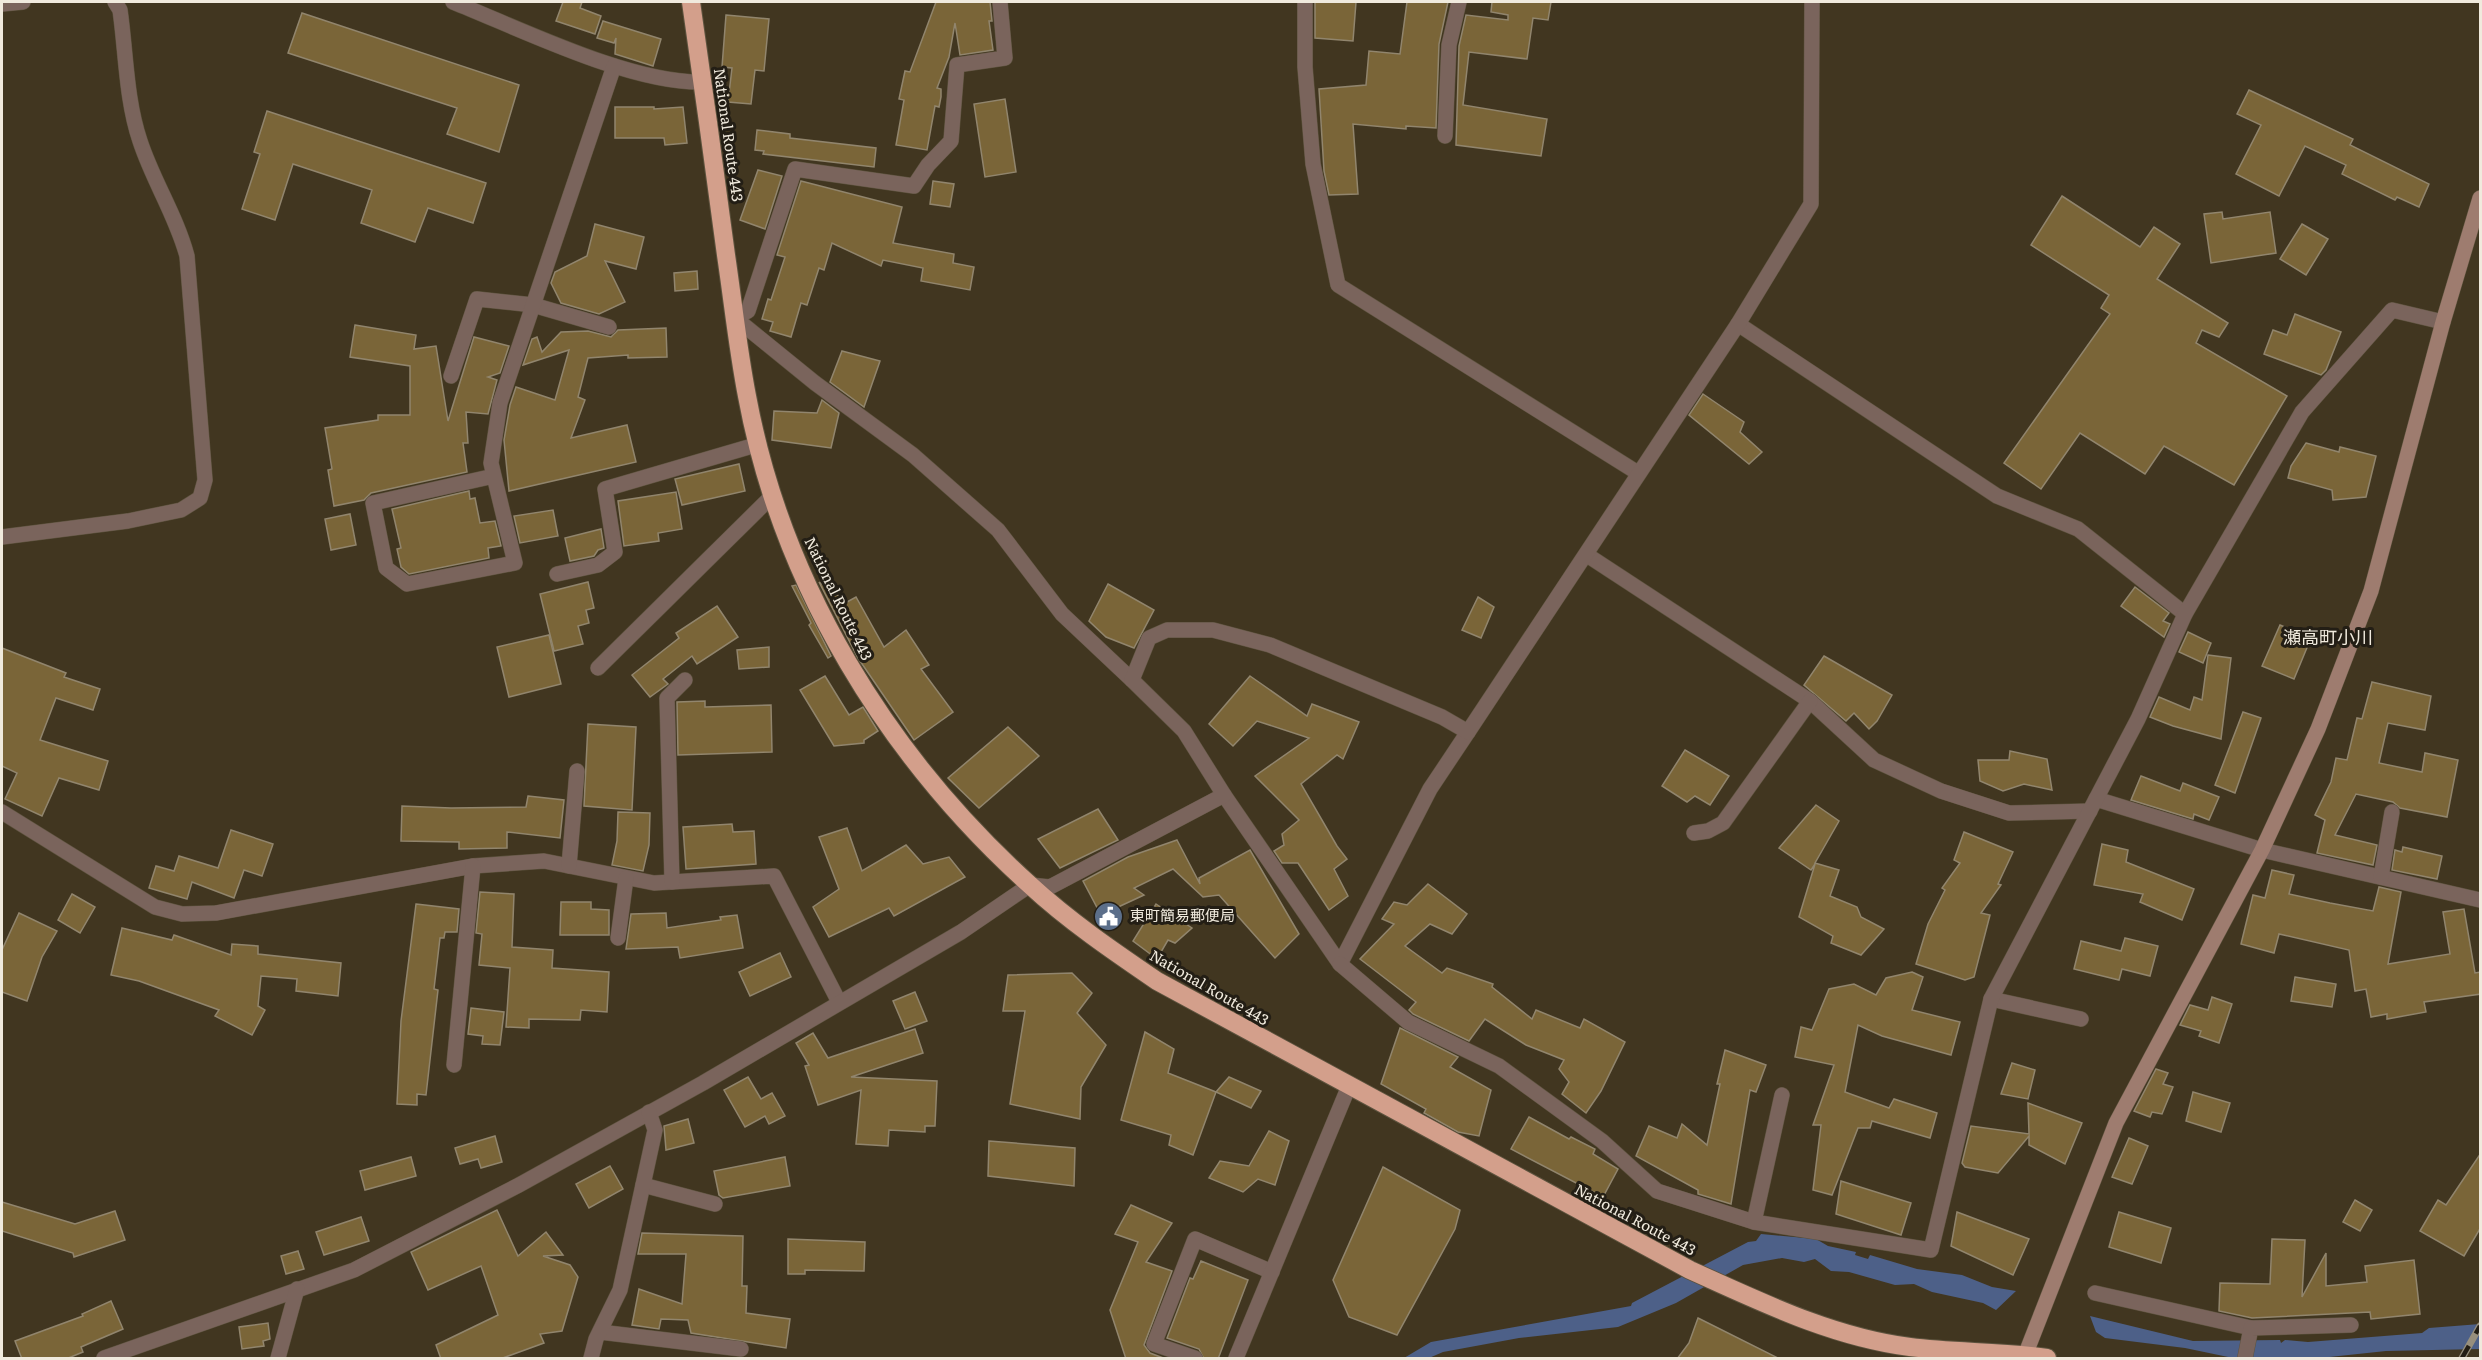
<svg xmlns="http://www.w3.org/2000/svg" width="2482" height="1360" viewBox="0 0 2482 1360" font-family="Literata,'Noto Sans JP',serif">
<rect width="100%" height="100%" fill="#413620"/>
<g fill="#4d6088">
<polygon points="1761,1234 1816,1239 1828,1246 1856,1252 1855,1255 1868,1259 1870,1255 1917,1269 1962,1275 1992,1287 2016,1291 1996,1310 1983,1303 1932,1292 1914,1284 1895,1285 1849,1272 1831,1271 1815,1259 1804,1262 1782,1258 1743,1265 1676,1303 1618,1327 1519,1338 1443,1352 1429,1358 1404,1358 1431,1342 1631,1306 1632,1303 1748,1242 1756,1241"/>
<polygon points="2090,1316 2193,1341 2280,1340 2281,1343 2285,1340 2308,1342 2422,1333 2429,1328 2480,1324 2480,1349 2386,1351 2320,1358 2233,1358 2185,1348 2105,1338 2096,1332"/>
</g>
<g fill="#7a6538" stroke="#91856d" stroke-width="1.5">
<polygon points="563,2 582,2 580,8 601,16 595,34 556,21"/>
<polygon points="936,2 990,2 992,21 989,21 993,50 960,55 955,23 949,57 937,88 941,89 941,97 939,107 935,106 927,150 896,145 904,100 899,99 905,71 910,72"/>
<polygon points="1315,2 1356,2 1353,41 1315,38"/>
<polygon points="1407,2 1448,2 1439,44 1436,128 1406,126 1406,129 1353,124 1358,194 1329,195 1324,171 1319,89 1366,85 1369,51 1400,54"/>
<polygon points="1492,2 1551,2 1548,20 1533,18 1527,59 1469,52 1463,105 1547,119 1541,156 1456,145 1459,46 1466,15 1508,20 1508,15 1491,12"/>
<polygon points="302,13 519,85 499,152 447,134 457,108 288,53"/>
<polygon points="726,15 769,19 764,71 755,70 751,104 728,102 732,68 722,67"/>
<polygon points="603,21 661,39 653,66 615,54 616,38 614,43 597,38"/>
<polygon points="2249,90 2353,139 2350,145 2429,184 2419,207 2397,197 2395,200 2342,174 2346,165 2305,146 2279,196 2236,174 2261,125 2237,114"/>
<polygon points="1005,99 1016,172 985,177 974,104"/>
<polygon points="615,107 654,107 654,109 683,107 687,143 665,145 664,138 615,138"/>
<polygon points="267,111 486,183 473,223 428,208 415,242 361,223 372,190 293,164 275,220 242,209 260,154 254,152"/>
<polygon points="757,130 790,134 790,138 876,148 874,167 763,154 764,151 755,150"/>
<polygon points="758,170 782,176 765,229 740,220"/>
<polygon points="801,181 902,207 893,243 954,254 953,263 974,267 970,290 921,281 923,268 883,260 881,266 832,243 824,270 819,268 807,305 801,303 791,337 770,331 773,322 762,319 768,299 771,300 785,257 777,255"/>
<polygon points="933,181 954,184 950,207 930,204"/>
<polygon points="2062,196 2140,247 2154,227 2180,244 2157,279 2228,323 2219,337 2202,330 2196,343 2287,396 2234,485 2164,446 2145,474 2080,433 2041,489 2004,463 2110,314 2101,308 2109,295 2031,245"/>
<polygon points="2222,212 2223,219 2270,212 2276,253 2211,263 2204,214"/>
<polygon points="595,224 644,237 636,269 605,261 625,302 599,314 561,303 551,283 555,272 587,256"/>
<polygon points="2302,224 2328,239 2306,275 2280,259"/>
<polygon points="697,271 698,289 675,291 674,273"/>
<polygon points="2295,314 2341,332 2326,370 2321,375 2264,354 2273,330 2287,335"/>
<polygon points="355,325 416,335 414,349 436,346 448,421 474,337 509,346 500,373 488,377 497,380 488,414 466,412 468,443 463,443 467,472 371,493 364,500 334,506 328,470 332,469 325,428 378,420 378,415 410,415 410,366 350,357"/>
<polygon points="666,328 667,357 628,358 628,355 588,358 578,397 585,400 571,438 627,425 636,462 509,491 504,440 510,405 516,387 555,400 569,350 523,365 532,339 537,337 542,352 561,332 588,331 611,337 618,330"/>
<polygon points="842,351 880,361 864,407 830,382"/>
<polygon points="1703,394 1744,422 1740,432 1762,452 1749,464 1689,415"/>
<polygon points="822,400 839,413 831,448 772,440 774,411 817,413"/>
<polygon points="2306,443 2339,452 2340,447 2376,456 2366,497 2333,500 2332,490 2288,478 2291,466"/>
<polygon points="739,464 745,491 682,505 675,479"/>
<polygon points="469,491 470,499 475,498 480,523 495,521 501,546 488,548 489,558 409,574 401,567 397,549 401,548 392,509"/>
<polygon points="676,492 682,529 658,533 659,541 624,546 618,501"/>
<polygon points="553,510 558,536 520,543 514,516"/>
<polygon points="350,514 356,545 331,550 325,519"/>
<polygon points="601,529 604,548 598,550 594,556 570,561 565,538"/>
<polygon points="588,582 594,608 586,610 589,623 578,626 583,644 554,651 540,594"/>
<polygon points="819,582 847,602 856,597 884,647 906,630 929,665 921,669 953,712 914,740 858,658"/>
<polygon points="1108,584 1154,610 1134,648 1106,637 1089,621"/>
<polygon points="796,585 831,656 828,658 809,625 811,623 792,586"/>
<polygon points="2135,587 2169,613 2163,621 2170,624 2164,637 2121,606"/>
<polygon points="1478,597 1494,607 1481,638 1462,630"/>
<polygon points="717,606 738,637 697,664 692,656 663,679 668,684 650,697 632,675 679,638 676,633"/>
<polygon points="2280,625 2311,638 2294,679 2262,666"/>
<polygon points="2188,632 2211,643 2203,663 2179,652"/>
<polygon points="549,635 561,684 509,697 497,647"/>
<polygon points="769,647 769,667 739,669 737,650"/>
<polygon points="2,648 66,673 64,677 100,689 93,710 56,698 40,740 108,761 99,790 59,778 42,816 5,799 17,773 2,766"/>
<polygon points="2208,655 2231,658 2221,739 2173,726 2150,717 2159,697 2190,710 2194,697 2202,700"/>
<polygon points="1824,656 1892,695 1877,721 1869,729 1854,713 1846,721 1804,685"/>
<polygon points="825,676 849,715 863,707 878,731 864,740 864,743 834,746 800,690"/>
<polygon points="1250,676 1307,716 1312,704 1359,722 1343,759 1337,755 1301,784 1337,846 1347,859 1334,869 1348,896 1329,910 1298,863 1282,863 1274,851 1284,845 1282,834 1299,820 1255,776 1309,738 1257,721 1233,746 1209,724"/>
<polygon points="2372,682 2431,696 2425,730 2388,723 2379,763 2422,772 2425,753 2458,760 2447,817 2400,808 2393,802 2356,794 2335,835 2377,845 2373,865 2317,853 2325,820 2315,815 2331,782 2336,758 2347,760 2357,718 2362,719"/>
<polygon points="705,701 705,707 771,705 772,752 678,755 677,702"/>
<polygon points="2243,712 2261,718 2235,793 2215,785"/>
<polygon points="588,724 636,727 632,810 584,806"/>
<polygon points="1008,727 1039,756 979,808 948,778"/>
<polygon points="1685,750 1729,776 1710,805 1695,796 1687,802 1662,786"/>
<polygon points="2010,751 2047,759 2052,790 2024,784 2003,791 1980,781 1978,760 2009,760"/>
<polygon points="2141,776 2180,791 2183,783 2219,797 2209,820 2194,814 2193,819 2131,800"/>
<polygon points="528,796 564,800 560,838 507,832 507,848 459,849 459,842 401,841 402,806 451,808 526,807"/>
<polygon points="1816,805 1839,821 1815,863 1839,870 1830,896 1857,907 1861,917 1884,929 1861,955 1831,943 1833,936 1799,917 1815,864 1811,870 1779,848"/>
<polygon points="1098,809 1118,840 1060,868 1038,839"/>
<polygon points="618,812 650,813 649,845 643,871 612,865 617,841"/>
<polygon points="732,824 733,832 754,831 756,864 686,869 683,827"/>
<polygon points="847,828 862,871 906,845 923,864 949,857 965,877 894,916 889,908 829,937 813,907 839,889 819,837"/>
<polygon points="231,830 273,844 262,876 244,870 234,898 192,882 187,899 149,888 156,866 174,871 179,856 218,868"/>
<polygon points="1964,832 2013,852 1998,884 2001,885 1981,913 1990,915 1974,977 1965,980 1916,964 1928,924 1945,890 1942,888 1960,863 1954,860"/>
<polygon points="1177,840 1200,884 1199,878 1250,850 1299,934 1275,958 1219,895 1203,897 1173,869 1134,888 1144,895 1101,915 1083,881 1128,857"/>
<polygon points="2102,844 2128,850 2126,862 2194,889 2182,920 2140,902 2143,894 2094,885"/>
<polygon points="2403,847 2442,856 2437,879 2392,870 2395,850 2402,852"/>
<polygon points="2272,870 2294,875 2289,894 2330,903 2373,911 2379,887 2401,892 2388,964 2450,954 2443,912 2464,909 2475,973 2481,972 2481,994 2424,1002 2426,1012 2387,1019 2387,1014 2371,1017 2366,989 2355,991 2349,950 2279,934 2274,953 2241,944 2253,895 2265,898"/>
<polygon points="1428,884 1467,914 1452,934 1430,924 1405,946 1442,973 1447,968 1493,984 1492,987 1532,1019 1536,1010 1580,1028 1584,1019 1625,1042 1601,1091 1586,1113 1562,1094 1569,1082 1559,1069 1564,1060 1526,1045 1485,1019 1469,1041 1413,1014 1409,1010 1416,1002 1360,959 1394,924 1382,919 1394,902 1407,905"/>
<polygon points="480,892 514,894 512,947 553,950 552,968 609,972 607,1012 581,1010 580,1020 529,1019 529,1028 506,1027 510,968 479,965 482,934 476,933"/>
<polygon points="72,894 95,907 80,933 58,920"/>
<polygon points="561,902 591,902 591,909 609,910 609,935 560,935"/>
<polygon points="416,904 459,909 457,932 445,932 444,938 440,938 434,989 438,990 426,1095 417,1094 417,1105 397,1104 401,1021"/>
<polygon points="1156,904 1192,928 1175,943 1168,940 1157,959 1133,941"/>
<polygon points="19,913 57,931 42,957 27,1001 2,992 2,950"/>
<polygon points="666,913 667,928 721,920 720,917 737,915 743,948 680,958 678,947 626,949 631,914"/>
<polygon points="122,928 172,940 174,935 231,955 232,944 258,946 258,954 341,963 338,996 296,991 297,979 261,976 258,1006 265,1010 252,1035 215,1016 219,1010 139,981 111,975"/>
<polygon points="2125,938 2158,946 2150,976 2122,969 2119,980 2074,969 2081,941 2121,951"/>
<polygon points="780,953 791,977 750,996 739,972"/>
<polygon points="1912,972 1923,977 1912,1010 1960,1022 1951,1055 1882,1036 1858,1025 1845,1092 1889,1108 1894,1099 1937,1113 1930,1138 1872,1121 1870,1128 1858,1128 1832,1195 1813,1190 1821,1125 1813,1125 1834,1065 1795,1057 1801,1027 1812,1030 1829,989 1854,984 1876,995 1886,978"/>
<polygon points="1072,973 1092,993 1077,1013 1106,1045 1081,1087 1080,1119 1010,1104 1025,1011 1003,1011 1008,975"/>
<polygon points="2295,977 2336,984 2332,1007 2291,1001"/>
<polygon points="915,992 927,1021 905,1029 893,1001"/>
<polygon points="2212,997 2232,1004 2219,1043 2199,1036 2201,1031 2180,1025 2190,1005 2208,1010"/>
<polygon points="471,1008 504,1012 500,1045 482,1044 483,1036 468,1034"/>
<polygon points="1400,1028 1458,1057 1450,1067 1491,1090 1479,1136 1458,1132 1424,1113 1426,1109 1381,1084"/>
<polygon points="915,1029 923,1053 851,1077 937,1081 935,1126 925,1126 925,1132 889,1130 888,1146 856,1144 861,1090 818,1105 805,1066 809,1065 796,1043 813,1033 828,1058"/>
<polygon points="1145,1032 1174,1049 1168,1073 1216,1092 1193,1155 1169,1145 1171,1135 1121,1120"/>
<polygon points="1725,1050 1766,1065 1756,1092 1750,1090 1731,1204 1698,1194 1698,1190 1636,1156 1649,1126 1677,1138 1682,1124 1707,1145 1720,1084 1717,1084"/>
<polygon points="2012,1063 2035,1070 2028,1099 2001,1094"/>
<polygon points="2156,1069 2168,1073 2163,1084 2173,1087 2162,1114 2152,1112 2150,1117 2134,1111"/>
<polygon points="748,1077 761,1099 772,1093 785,1116 769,1124 765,1116 745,1127 724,1090"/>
<polygon points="1229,1077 1261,1091 1251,1108 1216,1092"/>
<polygon points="2193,1092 2230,1103 2221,1132 2186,1121"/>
<polygon points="2028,1103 2082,1123 2065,1164 2029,1145 2029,1136 1998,1173 1965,1167 1962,1163 1971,1126 2029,1134"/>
<polygon points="1529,1117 1569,1139 1571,1137 1595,1149 1593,1154 1618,1169 1603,1197 1511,1149"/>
<polygon points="688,1119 694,1143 666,1150 664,1126"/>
<polygon points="1269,1131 1289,1141 1275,1185 1258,1179 1243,1192 1209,1178 1220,1161 1249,1166"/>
<polygon points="495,1136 502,1162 481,1168 478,1159 460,1164 455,1148"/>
<polygon points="2129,1138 2148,1146 2132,1184 2112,1177"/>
<polygon points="989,1141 1075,1148 1074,1186 988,1176"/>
<polygon points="2481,1153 2481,1227 2464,1256 2420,1231 2438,1200 2446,1205"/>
<polygon points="411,1157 416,1176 365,1190 360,1171"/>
<polygon points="785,1157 790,1186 723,1198 719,1195 714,1171"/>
<polygon points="610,1166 623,1189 589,1208 576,1184"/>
<polygon points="1383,1167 1460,1210 1455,1229 1397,1335 1349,1317 1333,1280"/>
<polygon points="1841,1181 1911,1203 1901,1235 1836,1214"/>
<polygon points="2355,1200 2372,1210 2360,1231 2343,1222"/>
<polygon points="2,1202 75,1224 115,1211 125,1240 74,1257 73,1253 2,1231"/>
<polygon points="1131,1205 1172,1223 1146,1262 1172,1271 1144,1345 1150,1353 1166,1359 1126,1359 1110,1310 1138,1242 1115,1234"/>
<polygon points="497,1210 518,1256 546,1232 563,1255 543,1256 570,1265 578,1277 562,1331 540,1334 544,1343 500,1359 441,1359 436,1345 498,1315 481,1266 428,1290 411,1252"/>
<polygon points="1957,1212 2029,1239 2013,1275 1951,1246"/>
<polygon points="2119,1212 2171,1228 2161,1263 2109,1247"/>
<polygon points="361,1217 369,1241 324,1255 316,1232"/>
<polygon points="642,1233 743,1236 742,1286 747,1286 746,1313 790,1319 786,1348 691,1333 688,1320 661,1319 659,1329 632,1325 639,1289 682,1304 686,1254 638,1254"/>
<polygon points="788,1239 865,1242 864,1271 805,1270 805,1274 788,1274"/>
<polygon points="2272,1239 2305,1240 2302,1297 2326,1253 2326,1286 2367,1282 2365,1266 2414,1260 2420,1314 2371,1319 2370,1312 2252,1318 2219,1311 2220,1283 2270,1284"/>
<polygon points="298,1251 304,1269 286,1274 281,1256"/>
<polygon points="1201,1261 1248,1280 1218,1359 1204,1359 1199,1349 1167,1338 1190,1278 1193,1279"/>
<polygon points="111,1301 123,1329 81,1347 83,1352 66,1359 22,1359 15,1341 83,1316 82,1314"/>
<polygon points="1698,1318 1780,1359 1677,1359 1689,1343"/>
<polygon points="268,1323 270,1339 263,1341 264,1346 242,1349 239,1327"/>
</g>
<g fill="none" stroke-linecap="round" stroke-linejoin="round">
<defs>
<g id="street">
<path d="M453 2C521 29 631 84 703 82"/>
<polyline points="1000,2 1005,58 957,65 951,141 928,165 914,186 795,169 748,311 735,318 815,383 913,455 998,530 1062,614 1132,680"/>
<polyline points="1305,2 1305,67 1313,164 1338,285 1638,473"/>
<polyline points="2,4 23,2"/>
<polyline points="1445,136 1449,45 1459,2"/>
<polyline points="1738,324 1997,496 2078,529 2185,614"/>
<polyline points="451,376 477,299 533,305 609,327"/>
<polyline points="494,476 373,503 386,568 407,584 515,563 494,476 491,463 500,403 614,66"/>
<path d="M2 537 128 521 181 510 200 498 205 480 187 256C176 215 153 181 140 141 126 100 126 52 120 10L115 2"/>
<polyline points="1587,555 1810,701 1874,760 1941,791 2009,813 2090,811"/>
<polyline points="557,574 598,565 615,552 605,489 759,444"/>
<polyline points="598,668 773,495"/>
<polyline points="1224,795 1340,964 1430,789 1468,732"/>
<polyline points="2096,799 2262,850 2480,900"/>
<polyline points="2,812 155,907 182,914 216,913 473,866 544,861 654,883 774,876 839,1002"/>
<polyline points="1694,833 1708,831 1723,823 1810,701"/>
<polyline points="569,866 577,771"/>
<polyline points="2381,877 2392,812"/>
<polyline points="672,882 667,698 685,680"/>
<polyline points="618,938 626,878"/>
<polyline points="1340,964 1408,1022 1499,1066 1602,1141 1657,1191 1754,1222"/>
<polyline points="1991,999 2081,1019"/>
<polyline points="454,1065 473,866"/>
<polyline points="1782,1095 1754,1222 1931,1250 1991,999 2138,719 2185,614 2302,412 2392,310 2443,322"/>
<polyline points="643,1185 715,1204"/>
<polyline points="2095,1293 2251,1328"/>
<polyline points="600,1332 741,1349"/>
<polyline points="104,1358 354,1270 519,1185 703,1083 961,932 1030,885 1050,887 1224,795 1184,731 1132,680 1149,638 1167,630 1213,630 1270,645 1442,717 1468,732 1738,324 1811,204 1812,2"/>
<polyline points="278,1358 297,1289"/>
<polyline points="591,1358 596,1339 620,1290 655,1130 649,1112"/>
<polyline points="1195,1358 1154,1344 1195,1239 1272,1272"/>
<polyline points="1236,1358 1349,1086"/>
<polyline points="2245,1358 2251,1328 2351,1325"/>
</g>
<polyline id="secondary" points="2024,1358 2116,1123 2262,850 2318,729 2371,591 2443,322 2480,198"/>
<path id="highway" d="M691 2C703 86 715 171 726 255 733 302 738 350 747 396 782 585 888 757 1030 885 1069 921 1113 951 1157 981L1690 1270C1761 1302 1832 1337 1910 1347 1955 1353 2001 1351 2047 1358"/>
</defs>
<use href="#street" stroke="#5d533e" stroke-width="16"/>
<use href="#secondary" stroke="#5d533e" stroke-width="16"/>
<use href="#highway" stroke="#5d533e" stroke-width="20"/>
<use href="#street" stroke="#7a645c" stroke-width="15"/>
<use href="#secondary" stroke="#9e7c6f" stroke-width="15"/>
<use href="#highway" stroke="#d39f8b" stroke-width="18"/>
<defs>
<polyline id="rail" points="2462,1358 2480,1326"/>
</defs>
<use href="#rail" stroke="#978f7d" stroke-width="7"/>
<use href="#rail" stroke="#231e15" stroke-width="4.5" stroke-dasharray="14" stroke-linecap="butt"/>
</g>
<defs>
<symbol id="civic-disc" viewBox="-11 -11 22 22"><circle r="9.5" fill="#5c6f8a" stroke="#231e15"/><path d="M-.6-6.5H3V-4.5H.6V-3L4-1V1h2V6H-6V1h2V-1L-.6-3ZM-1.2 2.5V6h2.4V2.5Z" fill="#fff"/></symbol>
</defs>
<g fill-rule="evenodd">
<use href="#civic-disc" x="1092" y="900" width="33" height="33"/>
</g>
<g text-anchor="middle" stroke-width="6" stroke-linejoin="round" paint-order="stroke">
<g font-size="15" fill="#f0eadd" stroke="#231e15">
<text transform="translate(728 135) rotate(82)" y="5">National Route 443</text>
<text transform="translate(838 599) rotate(64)" y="5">National Route 443</text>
<text transform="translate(1209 988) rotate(30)" y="5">National Route 443</text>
<text transform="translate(1635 1220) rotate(28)" y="5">National Route 443</text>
</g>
<g font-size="15" fill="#f0eadd" stroke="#231e15" text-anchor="start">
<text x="1130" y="921">東町簡易郵便局</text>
</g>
<g font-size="18" fill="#f0eadd" stroke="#231e15">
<text x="2328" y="644">瀬高町小川</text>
</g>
</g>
<rect width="2482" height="1360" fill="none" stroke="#f0eadd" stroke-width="6"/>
</svg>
